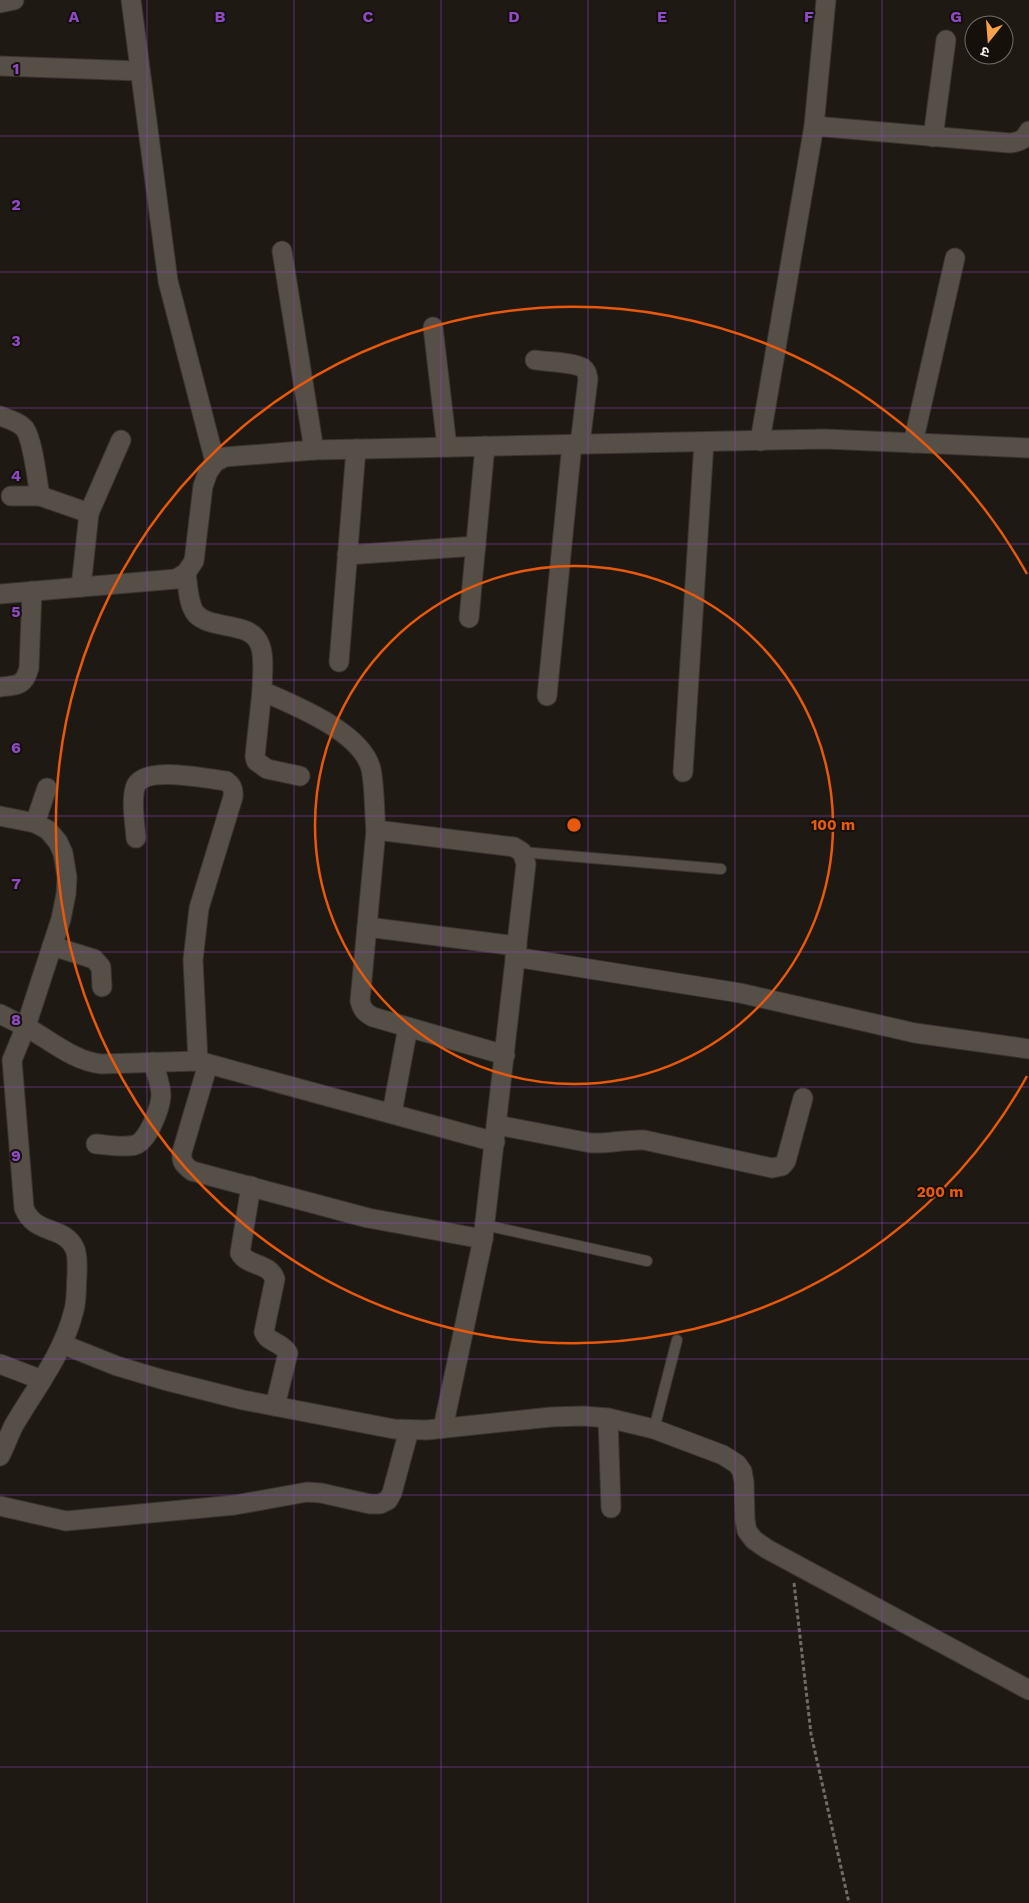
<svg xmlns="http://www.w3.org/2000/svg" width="1029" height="1903" viewBox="0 0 1029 1903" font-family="'Work Sans','Noto Sans Devanagari',sans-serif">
<rect width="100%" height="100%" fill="#1f1914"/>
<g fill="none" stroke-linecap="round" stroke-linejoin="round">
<defs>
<g id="service">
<polyline points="522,852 721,869"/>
<polyline points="485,1225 647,1261"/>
<polyline points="654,1429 677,1340"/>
</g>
<g id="minor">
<polyline points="131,0 168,281 215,462"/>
<polyline points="0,3 14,0"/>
<polyline points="0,66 140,71"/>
<path d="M814 126 1010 143C1020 142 1025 139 1029 131"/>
<polyline points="933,137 946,40"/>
<polyline points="282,251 314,450"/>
<polyline points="433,327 447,447"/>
<path d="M535 360C547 362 574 362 583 368 587 371 587 374 588 379L580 444"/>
<path d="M0 416C8 419 19 422 25 429 33 441 37 480 40 496"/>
<polyline points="760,441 814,126 826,0"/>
<polyline points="913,443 955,258"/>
<polyline points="11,496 40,496 89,513"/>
<polyline points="347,555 476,546"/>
<path d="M186 573C188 585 188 605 196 614 212 631 251 620 260 645 265 658 262 677 262 691 294 705 362 732 371 769 375 789 374 811 376 830L514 847 522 852 526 864 483 1239 443 1428"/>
<polyline points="81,587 89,513 121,440"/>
<polyline points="0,594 176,579 186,573 194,561 203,486 208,472 215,462 225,457 314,450 409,448 825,439 1029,448"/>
<polyline points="469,618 485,446"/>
<polyline points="339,662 356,449"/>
<path d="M0 687C16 685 24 687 29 668L32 591"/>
<polyline points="262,691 255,756 256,761 267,769 300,776"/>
<polyline points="547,696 572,444"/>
<polyline points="683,772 704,442"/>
<path d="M0 816 35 823 48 830 58 842 63 853 67 877 66 894 61 919 26 1026 12 1060 24 1208C35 1236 65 1225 75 1249 78 1256 77 1267 77 1275 76 1287 77 1299 74 1310 64 1352 36 1388 14 1425 9 1435 5 1446 0 1456"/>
<polyline points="35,823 47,788"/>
<path d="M376 830 360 1001C362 1009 365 1013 373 1017L505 1055"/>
<path d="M136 838C135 823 131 803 135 788 142 764 207 779 226 781 232 785 234 789 233 797L199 908 193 960 198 1061"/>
<polyline points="367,927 517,946"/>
<polyline points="52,946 94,959 101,967 102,987"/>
<polyline points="515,957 740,993 915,1033 1029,1049"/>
<path d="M0 1014C9 1019 19 1023 28 1028 51 1041 74 1061 101 1064L198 1061 495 1142"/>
<path d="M208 1064 182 1152C181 1162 184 1165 192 1171L368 1218 483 1239"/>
<polyline points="392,1113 408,1027"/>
<path d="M497 1125 591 1143C609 1144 626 1139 644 1140L772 1168 782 1166 786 1161 803 1098"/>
<path d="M96 1144C108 1145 124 1148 135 1145 148 1141 160 1109 161 1096 161 1084 156 1073 153 1062"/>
<path d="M251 1186 240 1253C248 1267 269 1262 275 1279L264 1332C268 1343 282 1342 288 1353L275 1406"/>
<polyline points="62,1344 117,1366 164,1380 243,1400 394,1429 427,1430 551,1417 583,1416 608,1418 654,1429 723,1455 737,1464 742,1471 744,1482 745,1520 747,1531 754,1540 767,1549 1029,1690"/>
<polyline points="0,1364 42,1380"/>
<polyline points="608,1418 611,1508"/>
<polyline points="0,1506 66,1521 235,1505 307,1492 321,1493 370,1504 380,1504 388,1500 392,1493 409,1430"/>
</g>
</defs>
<use href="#service" stroke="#393531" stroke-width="12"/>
<use href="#minor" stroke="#393531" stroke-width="21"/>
<polyline stroke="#716c67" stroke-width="3" stroke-dasharray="4 2.5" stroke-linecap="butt" points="794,1583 811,1734 849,1903"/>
<use href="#service" stroke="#564f48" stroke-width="10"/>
<use href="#minor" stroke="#564f48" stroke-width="19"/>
</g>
<path fill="none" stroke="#8e4ac6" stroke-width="1" stroke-opacity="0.55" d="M147 0V1903M294 0V1903M441 0V1903M588 0V1903M735 0V1903M882 0V1903M0 136H1029M0 272H1029M0 408H1029M0 544H1029M0 680H1029M0 816H1029M0 952H1029M0 1087H1029M0 1223H1029M0 1359H1029M0 1495H1029M0 1631H1029M0 1767H1029"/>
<g fill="none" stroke="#e8590c" stroke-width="2.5">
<circle cx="574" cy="825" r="259"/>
<path d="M1027 1076A518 518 0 1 1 1027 574"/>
</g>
<g font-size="16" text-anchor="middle" font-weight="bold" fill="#8e4ac6" stroke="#16100b" stroke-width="4" stroke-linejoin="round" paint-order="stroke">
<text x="74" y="22">A</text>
<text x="220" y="22">B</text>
<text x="368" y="22">C</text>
<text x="514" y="22">D</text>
<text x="662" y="22">E</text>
<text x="809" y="22">F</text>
<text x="956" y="22">G</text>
<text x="16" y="74">1</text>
<text x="16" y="210">2</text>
<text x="16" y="346">3</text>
<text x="16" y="481">4</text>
<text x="16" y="617">5</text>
<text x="16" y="753">6</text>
<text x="16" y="889">7</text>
<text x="16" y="1025">8</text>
<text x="16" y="1161">9</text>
</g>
<circle cx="574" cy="825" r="8" fill="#e8590c" stroke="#16100b" stroke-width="2.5"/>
<g font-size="15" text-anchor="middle" font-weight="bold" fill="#e8590c" stroke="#16100b" stroke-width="4" stroke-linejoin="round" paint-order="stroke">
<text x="833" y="830">100 m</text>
<text x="940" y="1197">200 m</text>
</g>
<g transform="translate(989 40) rotate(197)"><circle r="24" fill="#16100b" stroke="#706b66"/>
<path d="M0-4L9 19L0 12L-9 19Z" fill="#f8a04b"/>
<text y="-8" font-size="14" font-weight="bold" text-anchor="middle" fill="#f7f3ef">उ</text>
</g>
</svg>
